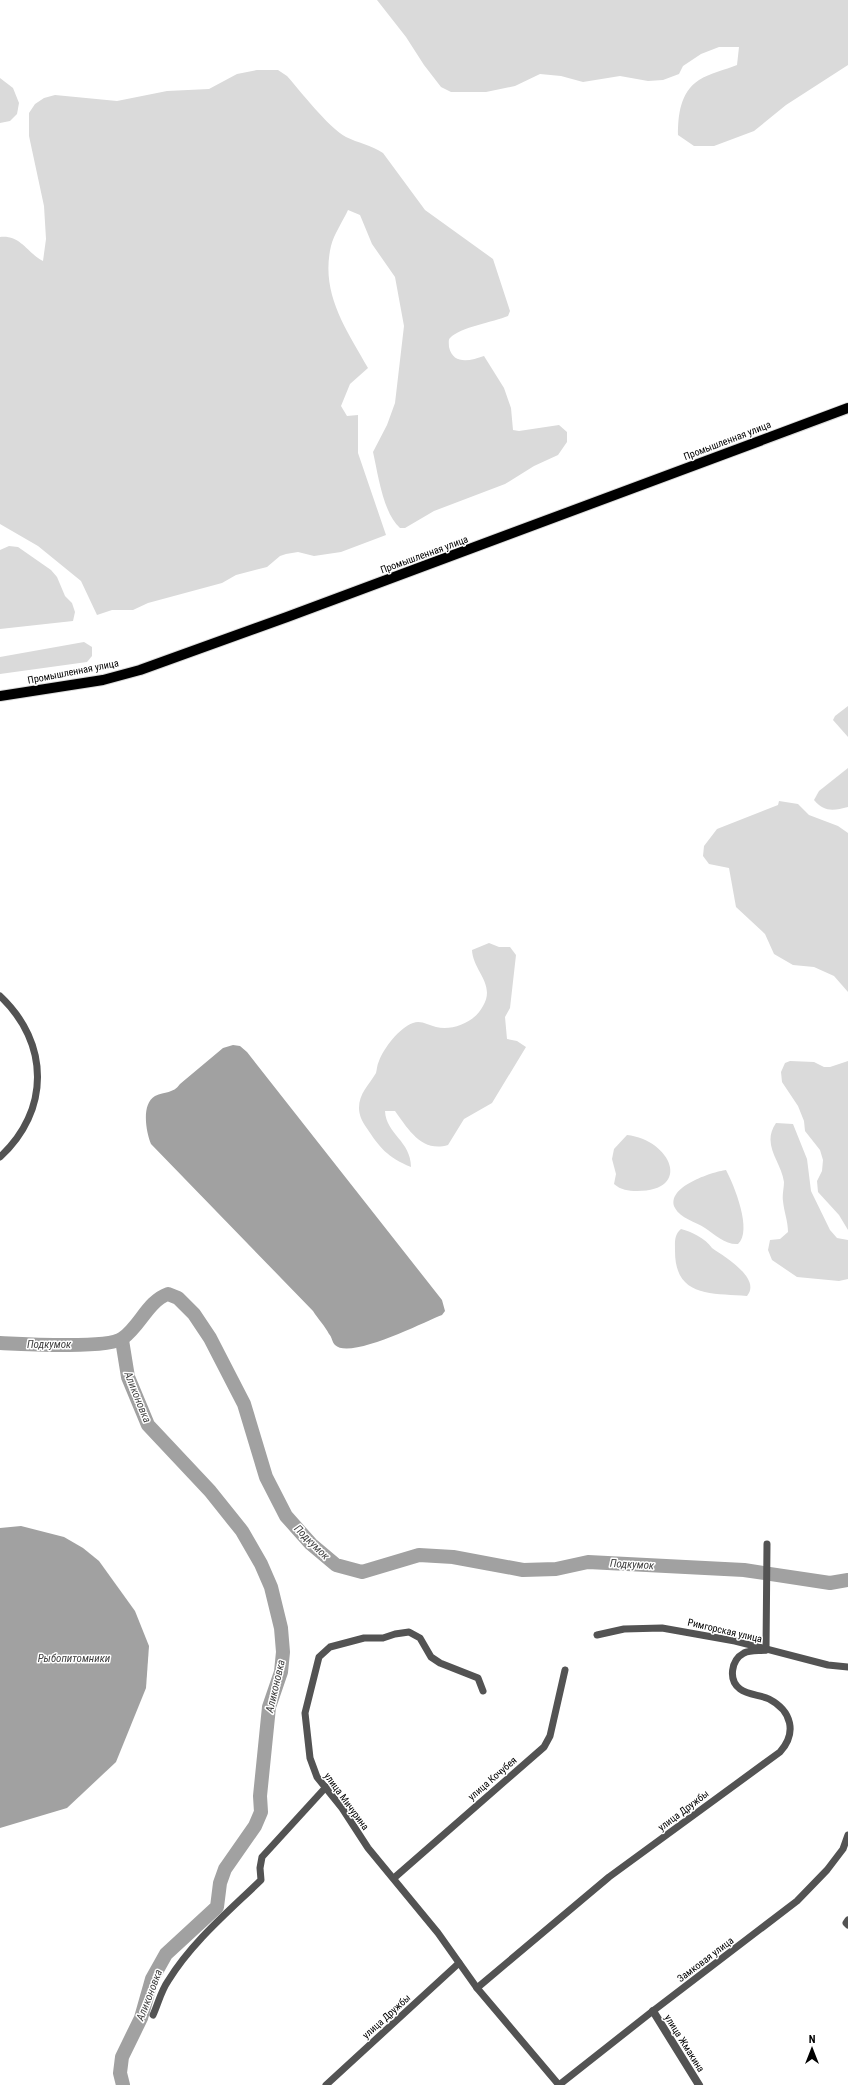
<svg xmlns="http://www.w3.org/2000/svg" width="848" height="2085" viewBox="0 0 848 2085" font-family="'Roboto Condensed',sans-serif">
<rect width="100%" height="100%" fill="#fff"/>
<g fill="#dadada">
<path d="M377 0H848V65L786 105 754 131 714 146H694L678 135C678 116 680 92 699 80 710 73 725 70 737 65L739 47H719L701 54 683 66 679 74 663 80 648 81 620 76 583 82 561 76 540 74 515 86 486 92H451L441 87 424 65 406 37Z"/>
<path d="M257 70H278L287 76C302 93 327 126 346 137 358 143 371 145 383 153L425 210 493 259 510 311 508 316C494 322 460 327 450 338 448 340 449 344 449 347 453 365 470 361 484 356L504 388 511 408 513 430 519 431 559 425 567 432V442L558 455 534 466 505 484 434 511 405 528H400C383 513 378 474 373 452L387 425 395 403 404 326 395 277 372 244 360 215 348 210C343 221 334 234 331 246 320 293 346 329 368 368L350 384 341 406 347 416 358 415V453L386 535 341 552 314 556 298 552 286 554 280 556 267 567 236 575 222 583 148 603 133 610H112L97 615 81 581 38 546 0 524V237C21 235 26 252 43 261L46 239 44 206 29 136V113L35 104 44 98 55 95 117 101 167 91 209 89 237 74Z"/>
<polygon points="0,78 13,88 19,103 17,114 10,121 0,123"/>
<polygon points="9,546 18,547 51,570 57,577 65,596 72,603 75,612 73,621 0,629 0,550"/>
<polygon points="84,642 92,647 92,656 87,662 0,674 0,657"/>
<polygon points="848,706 848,737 833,720 835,716"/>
<path d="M848 768V807C833 811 824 812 814 800L819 791Z"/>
<polygon points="779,801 798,804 809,815 838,826 848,833 848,992 834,976 814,967 793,965 774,954 765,934 736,907 729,868 709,864 703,856 704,846 717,829 778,805"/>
<path d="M489 943 499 947H510L516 955 510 1008 505 1017 507 1039 517 1041 526 1047 492 1103 464 1119 448 1145C422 1153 408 1129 395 1111H385C386 1134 411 1141 411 1167 387 1157 380 1148 366 1127 362 1121 359 1115 359 1108 359 1093 369 1085 376 1073 377 1069 377 1065 379 1061 384 1048 399 1028 413 1023 421 1020 428 1025 436 1027 453 1031 475 1022 483 1006 496 984 473 971 472 950Z"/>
<polygon points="790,1061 814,1062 824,1067 830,1067 848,1061 848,1230 839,1215 818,1192 817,1181 822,1171 823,1160 820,1150 805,1131 804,1121 798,1106 782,1082 781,1072 785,1063"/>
<path d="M776 1123 793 1124 807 1159 811 1191 830 1230 837 1238 848 1240V1279L839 1281 797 1277 772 1260 768 1250 770 1240 780 1239 788 1232C788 1221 784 1212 783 1201 782 1195 784 1188 784 1182 781 1161 761 1145 776 1123Z"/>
<path d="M627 1135C671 1140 693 1191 637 1191 628 1191 621 1190 614 1184L616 1174 612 1159 614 1149Z"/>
<path d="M726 1170C734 1185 753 1231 738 1244 726 1245 715 1235 705 1228 696 1222 680 1218 675 1208 665 1187 712 1172 726 1170Z"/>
<path d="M681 1229C692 1232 705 1238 712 1248 723 1256 762 1278 747 1296 712 1293 675 1298 675 1251 675 1242 674 1235 681 1229Z"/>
</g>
<g fill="#a1a1a1">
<path d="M233 1045 240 1046 247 1052 442 1300 445 1311 442 1315C424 1322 350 1360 335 1345 332 1342 332 1337 329 1334 325 1326 318 1319 313 1311L151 1144C146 1132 141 1104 155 1096 165 1091 173 1094 180 1084L223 1048Z"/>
<polygon points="21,1526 64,1537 83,1548 99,1561 135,1611 149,1646 146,1688 116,1762 67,1808 0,1828 0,1528"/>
</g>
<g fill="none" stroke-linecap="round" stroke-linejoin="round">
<g stroke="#a1a1a1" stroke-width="14">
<polyline points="122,1340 128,1377 148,1425 210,1491 242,1531 261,1564 271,1587 281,1628 283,1652 281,1672 269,1707 260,1796 261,1812 255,1826 225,1869 220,1883 217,1907 166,1954 152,1979 141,2018 122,2057 120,2073 123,2085"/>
<path d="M0 1343C21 1344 109 1349 123 1338 140 1326 148 1301 168 1294L178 1298 194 1314 210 1338 244 1404 266 1477 286 1516 311 1544 336 1565 362 1572 419 1555 453 1557 523 1570 556 1569 588 1562 744 1570 830 1583 848 1580"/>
</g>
<defs>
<polyline id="primary" points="0,696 103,680 140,670 287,617 848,408"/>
</defs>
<use href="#primary" stroke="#dbdbdb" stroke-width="12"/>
<g stroke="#535353" stroke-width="7">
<path d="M0 996C50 1043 50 1111 0 1157"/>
<polyline points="597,1635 624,1629 662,1628 735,1641 828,1665 848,1667"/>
<polyline points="766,1650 767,1544"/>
<polyline points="483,1691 478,1678 440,1663 431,1657 420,1638 409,1632 395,1634 383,1638 364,1638 330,1647 319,1657 305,1713 310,1758 317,1777 342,1808 368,1848 438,1933 477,1988 559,2085"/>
<polyline points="394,1878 544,1747 550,1736 565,1670"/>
<polyline points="848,1920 846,1923 848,1925"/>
<path d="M477 1988 609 1877 780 1752C797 1733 792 1711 769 1699 761 1695 748 1695 740 1689 728 1680 731 1660 744 1653 750 1650 759 1651 766 1650"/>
<path d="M153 2015C158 2004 161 1991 168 1981 192 1942 228 1912 261 1880L260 1868 262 1857 326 1787"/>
<polyline points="326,2085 459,1963"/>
<polyline points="559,2085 649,2014 797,1901 827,1870 843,1849 848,1835"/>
</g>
<polyline stroke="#535353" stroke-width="8" points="653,2011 699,2085"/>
<use href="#primary" stroke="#000" stroke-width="10"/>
</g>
<g text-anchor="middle" stroke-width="3" stroke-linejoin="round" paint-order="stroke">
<g font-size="10" fill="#000" stroke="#fff">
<text transform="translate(727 440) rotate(-21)" y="4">Промышленная улица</text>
<text transform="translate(424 554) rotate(-20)" y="4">Промышленная улица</text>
<text transform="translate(73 671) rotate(-11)" y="4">Промышленная улица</text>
<text transform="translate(725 1630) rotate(13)" y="4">Римгорская улица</text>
<text transform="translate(492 1778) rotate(-41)" y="4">улица Кочубея</text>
<text transform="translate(347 1801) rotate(54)" y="4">улица Мичурина</text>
<text transform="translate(683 1810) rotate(-37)" y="4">улица Дружбы</text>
<text transform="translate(705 1959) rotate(-37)" y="4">Замковая улица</text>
<text transform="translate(386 2016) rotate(-42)" y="4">улица Дружбы</text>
<text transform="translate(685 2043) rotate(58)" y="4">улица Жмакина</text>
</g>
<g font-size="11" font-style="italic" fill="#424242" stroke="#fff">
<text x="49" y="1348">Подкумок</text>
<text transform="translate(138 1397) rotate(68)" y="4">Аликоновка</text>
<text transform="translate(312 1542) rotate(45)" y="4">Подкумок</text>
<text transform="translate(632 1564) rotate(3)" y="4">Подкумок</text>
<text x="74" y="1662">Рыбопитомники</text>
<text transform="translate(275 1686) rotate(-77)" y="4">Аликоновка</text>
<text transform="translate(149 1995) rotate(-69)" y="4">Аликоновка</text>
</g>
</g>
<g transform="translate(812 2049)" stroke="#ffffff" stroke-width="3" paint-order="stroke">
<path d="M0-3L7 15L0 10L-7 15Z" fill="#000000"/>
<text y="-6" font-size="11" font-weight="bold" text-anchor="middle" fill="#000000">N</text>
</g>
</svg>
